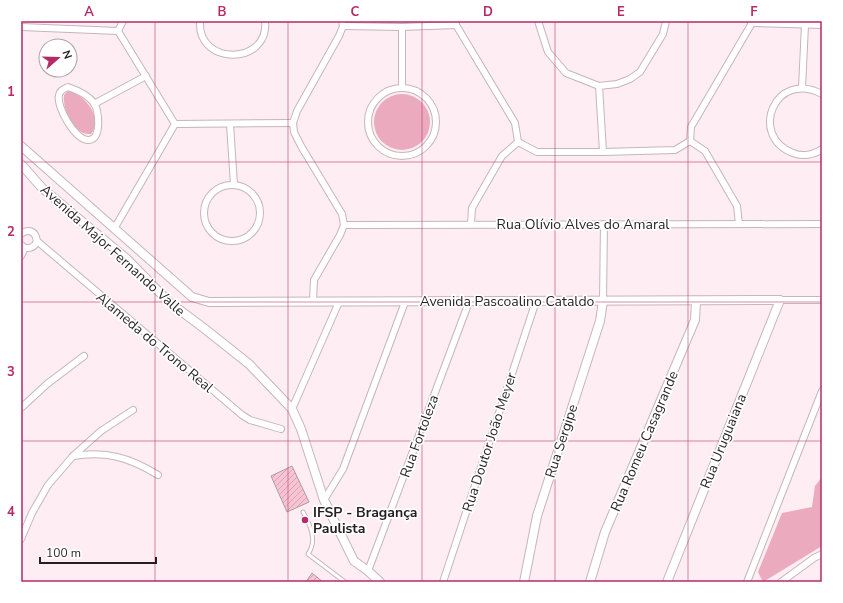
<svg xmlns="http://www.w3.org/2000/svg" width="843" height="603" viewBox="0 0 843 603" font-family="'Nunito Sans',sans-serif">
<defs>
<pattern id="building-hatch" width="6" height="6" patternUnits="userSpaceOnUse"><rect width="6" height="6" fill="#f8c3d3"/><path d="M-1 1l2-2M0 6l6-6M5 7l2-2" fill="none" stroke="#d4a7b5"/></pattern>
</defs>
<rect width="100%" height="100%" fill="#feedf2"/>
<g fill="#ebaabe">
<path d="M68 91C85 94 104 119 91 134 74 136 62 109 64 95Z"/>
<circle cx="402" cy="122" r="28"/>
<polygon points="822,477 822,546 763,582 758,572 782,513 812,507 815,486"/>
</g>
<g fill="url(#building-hatch)" stroke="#ad9da2">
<polygon points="292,466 309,502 287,512 271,476"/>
<polygon points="312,573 323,582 306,582"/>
</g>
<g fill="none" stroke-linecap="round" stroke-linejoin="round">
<defs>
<path id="service" d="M303 512C310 525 318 540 308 554L345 582"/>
<g id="minor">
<path d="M200 21C197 67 270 65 265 21"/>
<polyline points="538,21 548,52 566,73 599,86 617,84 630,79 640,72 663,34 666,21"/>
<polyline points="752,23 822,25"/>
<polyline points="456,25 515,123 518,142"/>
<polyline points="343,26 402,27 456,25"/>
<polyline points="21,27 118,31"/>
<polyline points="599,86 603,152"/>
<path d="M68 87C77 90 88 95 94 103 99 110 102 139 89 140 75 141 56 106 59 95 60 90 64 89 68 87Z"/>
<polyline points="402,88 402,27"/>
<polyline points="802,88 805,25"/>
<circle cx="402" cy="122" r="34"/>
<path d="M822 94C775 69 748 136 793 153 802 157 814 155 822 149"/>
<polyline points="94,104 146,76"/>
<polyline points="175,124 293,123"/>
<polyline points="230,124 234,185"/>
<polyline points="690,141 691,127 752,23 750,21"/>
<polyline points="690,141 705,151 737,206 739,224"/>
<polyline points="518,142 537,152 603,152 675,150 690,141"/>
<circle cx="232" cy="213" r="28"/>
<polyline points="471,224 472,208 502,156 518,142"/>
<polyline points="344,225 822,224"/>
<polyline points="114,229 175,124 118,31 123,21"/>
<path d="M21 234C36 222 45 250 25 248L21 245"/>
<polyline points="37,241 242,415 250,420 281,429"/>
<polyline points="21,256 25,248"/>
<polyline points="780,300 822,300"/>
<polyline points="603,301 604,224"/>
<polyline points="313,302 314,280 340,235 344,225 342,214 301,146 294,132 293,123 297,111 339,36 343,26 342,21"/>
<polyline points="21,408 47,384 84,356"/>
<polyline points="292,409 339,302"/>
<path d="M73 456C106 451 129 457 158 475"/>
<polyline points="324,500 343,469 405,302"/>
<polyline points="21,539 32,513 48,485 73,456 101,431 133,410"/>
<polyline points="368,571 469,302"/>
<polyline points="443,582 536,301"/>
<polyline points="747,582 822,391"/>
<polyline points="781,582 814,558 822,554"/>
</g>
<g id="tertiary">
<polyline points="21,146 192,297 209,302 780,300 667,582"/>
<polyline points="21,164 42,188 127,259 169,302 205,329 249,364 292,409 301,429 324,500 354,561 368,571 380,582"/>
<polyline points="524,582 537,516 600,321 603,301"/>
<polyline points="590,582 605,532 695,320 696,301"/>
</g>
</defs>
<use href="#service" stroke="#c6b5b9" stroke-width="5"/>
<use href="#minor" stroke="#c6b5b9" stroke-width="8"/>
<use href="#tertiary" stroke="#c6b5b9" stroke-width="10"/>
<use href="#service" stroke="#fff" stroke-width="3"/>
<use href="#minor" stroke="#fff" stroke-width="6"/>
<use href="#tertiary" stroke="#fff" stroke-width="8"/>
</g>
<path fill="none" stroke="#b52b68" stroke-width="1" stroke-opacity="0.55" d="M155 21V582M288 21V582M422 21V582M555 21V582M688 21V582M21 162H822M21 302H822M21 441H822"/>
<circle fill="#b52b68" stroke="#fff" stroke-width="1.5" cx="305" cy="520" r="4"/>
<g text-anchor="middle" stroke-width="3.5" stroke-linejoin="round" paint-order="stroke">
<g font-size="14" fill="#251f20" stroke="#fff">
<text x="583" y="229">Rua Olívio Alves do Amaral</text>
<text transform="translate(113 250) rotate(42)" y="5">Avenida Major Fernando Valle</text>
<text x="507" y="306">Avenida Pascoalino Cataldo</text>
<text transform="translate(155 342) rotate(40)" y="5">Alameda do Trono Real</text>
<text transform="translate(419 436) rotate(-70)" y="5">Rua Fortoleza</text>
<text transform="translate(561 441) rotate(-72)" y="5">Rua Sergipe</text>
<text transform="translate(644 441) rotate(-67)" y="5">Rua Romeu Casagrande</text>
<text transform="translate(723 441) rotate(-68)" y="5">Rua Uruguaiana</text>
<text transform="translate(489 442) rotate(-72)" y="5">Rua Doutor João Meyer</text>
</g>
<g font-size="14" font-weight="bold" fill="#251f20" stroke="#fff" text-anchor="start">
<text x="313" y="517">IFSP - Bragança<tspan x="313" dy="16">Paulista</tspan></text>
</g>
</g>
<rect width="843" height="603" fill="none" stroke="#ffffff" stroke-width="44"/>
<g transform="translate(58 58) rotate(70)"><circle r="19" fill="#ffffff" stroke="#a8a5a6"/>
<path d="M0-3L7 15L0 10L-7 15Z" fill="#b52b68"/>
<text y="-6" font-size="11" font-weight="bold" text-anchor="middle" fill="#251f20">N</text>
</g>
<path d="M40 557v6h116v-6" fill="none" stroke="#251f20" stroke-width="2"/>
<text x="46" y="557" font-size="12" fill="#251f20" stroke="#ffffff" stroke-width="3" paint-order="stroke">100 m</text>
<rect x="22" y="22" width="799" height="559" fill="none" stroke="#b52b68" stroke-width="1.5"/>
<g font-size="13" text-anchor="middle" font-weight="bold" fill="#b52b68">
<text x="89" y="16">A</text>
<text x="222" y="16">B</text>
<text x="355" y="16">C</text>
<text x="488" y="16">D</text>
<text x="621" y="16">E</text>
<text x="754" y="16">F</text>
<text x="11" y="96">1</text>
<text x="11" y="236">2</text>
<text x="11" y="376">3</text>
<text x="11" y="516">4</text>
</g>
</svg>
